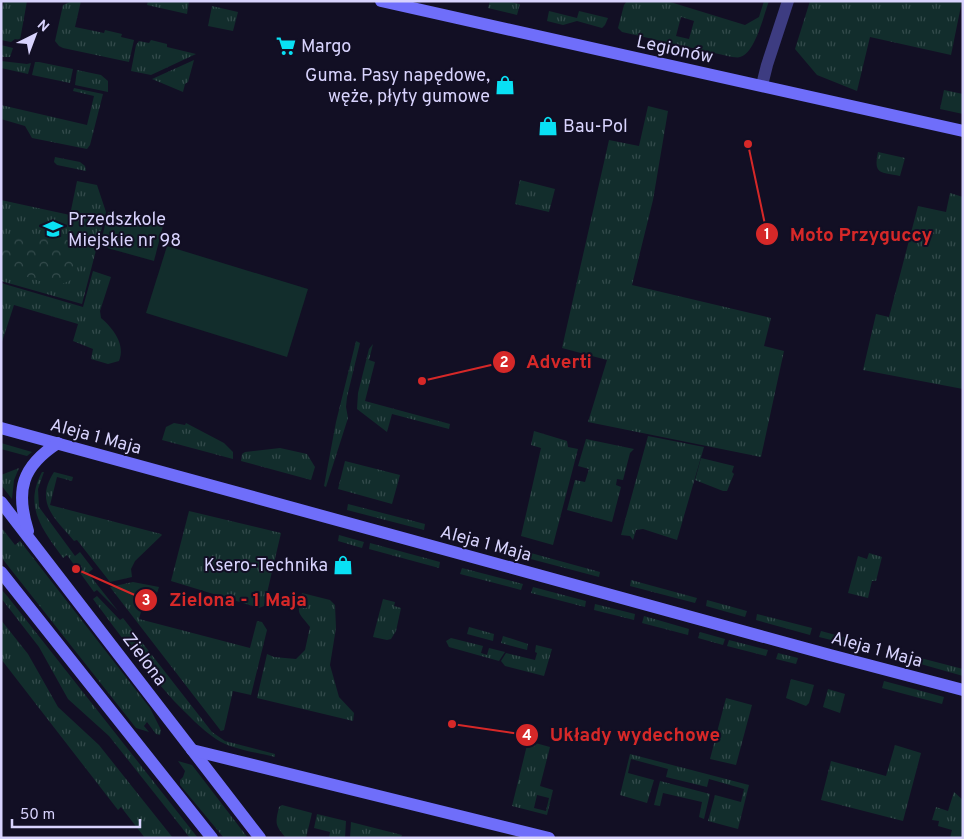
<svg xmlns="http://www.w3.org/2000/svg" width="964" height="839" viewBox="0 0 964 839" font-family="Overpass,sans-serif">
<defs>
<pattern id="grass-tufts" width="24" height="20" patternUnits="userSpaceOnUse" patternTransform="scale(1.25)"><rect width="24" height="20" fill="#122d2c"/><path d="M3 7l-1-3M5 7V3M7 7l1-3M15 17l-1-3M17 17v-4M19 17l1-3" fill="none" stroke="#344b4c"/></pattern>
<pattern id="forest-crowns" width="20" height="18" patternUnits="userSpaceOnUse" patternTransform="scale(1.25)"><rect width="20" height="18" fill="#122d2c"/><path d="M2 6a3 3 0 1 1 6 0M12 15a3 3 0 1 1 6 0" fill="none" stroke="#344b4c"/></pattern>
</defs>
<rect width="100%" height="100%" fill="#120f24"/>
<g fill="url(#grass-tufts)" fill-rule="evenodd">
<polygon points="4,1 27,1 20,40 15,39 11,42 1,40 1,12"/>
<polygon points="72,1 81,1 75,27 104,33 105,30 122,34 121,37 134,40 129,62 63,48 59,46 55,41 63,5"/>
<polygon points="148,1 189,1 187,14 147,5"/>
<polygon points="490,1 506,1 520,4 517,15 488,8"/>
<path d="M627 1H667L745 25 759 17 764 1H769C764 14 755 54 740 57 738 58 735 57 732 57L622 32 618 28 624 5ZM681 17 694 21 689 39 676 36Z"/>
<polygon points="810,1 962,1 951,55 870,37 857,91 817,75 795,49"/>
<polygon points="212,6 238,12 233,31 208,26"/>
<polygon points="549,11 577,18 579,11 608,18 605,25 602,28 577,21 563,25 547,21"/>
<polygon points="151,40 167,44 167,47 196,54 151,75 131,71 136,45 139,41 149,43"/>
<polygon points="1,45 13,48 10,57 1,57"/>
<polygon points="194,60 188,82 185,84 183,92 152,79"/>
<polygon points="1,61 27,64 31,63 28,74 1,68"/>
<polygon points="35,62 39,62 73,69 70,83 32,75"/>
<polygon points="77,70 101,75 108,81 108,92 75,85"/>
<polygon points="74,88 103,94 90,145 87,149 32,138 25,126 1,119 1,105 87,125 94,96 73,91"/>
<polygon points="944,90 963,94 963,114 940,109"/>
<polygon points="648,106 668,111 653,200 632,285 771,318 764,346 784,351 761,457 588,422 607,360 562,348 609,140 639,146"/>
<path d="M878 152 905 158 900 176C881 172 873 175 878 152Z"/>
<polygon points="55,157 80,162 85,166 86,171 57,165 54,162"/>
<polygon points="520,180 555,189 549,212 515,204"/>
<polygon points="77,181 97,185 106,212 82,304 1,281 1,200 70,215"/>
<polygon points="950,193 963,197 963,389 863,370 876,314 889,317 918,206 946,212"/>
<path d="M93 271 111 277 100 311 101 318C113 328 126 345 119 361L108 364 91 359 93 349 73 341 78 324 14 305 1 345V283L83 307Z"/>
<polygon points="356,341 360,343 347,397 346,407 348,418 326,487 324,486 336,422"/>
<polygon points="373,344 369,360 375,362 365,401 450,424 449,429 392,414 387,432 357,409 358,393 369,349"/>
<polygon points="174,423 185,425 186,423 224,443 233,452 233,459 162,440 166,427"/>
<polygon points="534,431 567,441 568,447 578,449 553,545 521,536 541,448 531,445"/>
<polygon points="648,436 704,447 677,540 643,529 636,530 633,540 630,536 621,535"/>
<polygon points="586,439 634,449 630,453 623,480 617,479 616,485 621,487 612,522 567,510 575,480 585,482 589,469 578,466"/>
<polygon points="1,443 32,452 27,456 1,449"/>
<polygon points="280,448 307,454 315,467 311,480 241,461 242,454 245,452"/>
<polygon points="701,458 734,466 732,472 734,474 727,491 723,491 695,480"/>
<polygon points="345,461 400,475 392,504 338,489"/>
<polygon points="19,468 14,480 12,499 1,485 1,475"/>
<path d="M42 472H44L38 489 39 507 75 556 80 552 93 569 88 573 118 611 97 590 94 592 67 555 63 558C43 530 23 507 42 472Z"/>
<path d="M54 472 73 477 72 481 57 477 50 505 161 534 162 535 135 561 131 569 132 577 110 582 77 540 74 541C55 518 34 503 54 472Z"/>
<polygon points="348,504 425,524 424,530 347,510"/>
<polygon points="189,511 281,533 264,606 259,608 171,581"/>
<polygon points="1,527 15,545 20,541 150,708 161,730 160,735 156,734 147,722 144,726 149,732 136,728 1,557"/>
<polygon points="339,535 364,542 362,548 338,541"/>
<polygon points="370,543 440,562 439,568 369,549"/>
<polygon points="509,547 600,572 599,577 508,553"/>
<polygon points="869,553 882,557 876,581 872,581 868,598 848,593 858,556 867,559"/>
<polygon points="462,568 523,584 521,590 460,574"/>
<polygon points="631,580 697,598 695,603 630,586"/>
<polygon points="133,582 159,587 156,596 146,593 139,619 250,648 257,621 262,622 267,630 251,695 233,691 224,730 221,731 110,587"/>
<polygon points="533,587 586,601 585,607 531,593"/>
<polygon points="1,589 8,597 198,838 190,838 109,736 68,699 39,647 1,598"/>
<path d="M302 593 330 600 335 605 336 628 330 665 339 697 354 713 353 721 257 698 267 654 274 657 296 659 305 650 310 627C297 610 297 616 302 593Z"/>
<path d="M97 596 120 620 123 618 212 732 225 741 275 754V757C256 752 233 750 216 739 201 729 187 714 174 701 145 669 119 634 93 599Z"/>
<polygon points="383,599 395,602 394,606 401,608 396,631 391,639 387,640 373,637"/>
<polygon points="707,600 747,611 745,617 706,606"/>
<polygon points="595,604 635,614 634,620 594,610"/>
<polygon points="757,614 812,628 810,635 756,620"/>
<polygon points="644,616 689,629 688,635 642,623"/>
<polygon points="1,620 28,654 58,707 99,745 173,838 145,838 121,807 118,810 1,659"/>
<polygon points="469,627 494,634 493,641 467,634"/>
<polygon points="821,631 869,644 868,649 819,637"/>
<polygon points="700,632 725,639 723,645 698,638"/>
<polygon points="503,636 528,644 527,650 501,643"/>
<polygon points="451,638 483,646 481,653 487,655 489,648 505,652 499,661 449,647 446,641"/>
<polygon points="729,640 768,650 766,656 727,646"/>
<polygon points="536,645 552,649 544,676 505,666 501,661 506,653 535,660 537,653 535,652"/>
<polygon points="778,653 798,658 796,664 776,659"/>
<polygon points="905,654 963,669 963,676 903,659"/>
<polygon points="791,679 814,685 809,703 806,706 786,698"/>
<polygon points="884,681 944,697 942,704 882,688"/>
<polygon points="828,689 845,694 840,713 823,707"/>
<polygon points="726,698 752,705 736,765 710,759"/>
<path d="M528 741 550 747 540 786 553 790 547 815 512 806ZM537 795 549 798 546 811 534 808Z"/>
<polygon points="895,745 921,753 903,821 821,800 831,761 886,776"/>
<polygon points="630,754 749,785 738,829 708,821 715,795 741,802 744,789 709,779 707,787 666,777 668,769 631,759 628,773 654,780 647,803 620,795"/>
<polygon points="178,761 192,765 248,838 224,838 180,785 180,780 183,777 185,771"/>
<polygon points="660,781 710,794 704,819 699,817 702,802 663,793 660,806 654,805"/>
<polygon points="954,792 963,800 963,838 950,838 952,830 938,826 939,821 932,820 936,807 948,811"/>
<path d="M282 805 312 813 306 838H286C275 825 275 824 279 807Z"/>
<polygon points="317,814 346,821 345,838 329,838 330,832 314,828"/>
<polygon points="351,822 402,835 401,838 350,838"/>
</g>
<path fill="url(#forest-crowns)" d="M12 234C18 236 24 238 31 238 38 239 44 236 51 236 79 235 75 260 71 280L62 284 51 285 7 270 1 262V237Z"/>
<g fill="#122d2c">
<polygon points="108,212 163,226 154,261 100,246"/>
<polygon points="167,246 308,289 287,357 146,313"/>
</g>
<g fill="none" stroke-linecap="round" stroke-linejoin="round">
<polyline stroke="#3d3c81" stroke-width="12" points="762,85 767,65 788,1"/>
<g stroke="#6f6efa" stroke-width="12">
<polyline points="381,1 963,131"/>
<polyline points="1,428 830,655 963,690"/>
<polyline points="1,502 260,838"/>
<path d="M28 531C15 490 22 466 58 443"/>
<polyline points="1,572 212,838"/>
<polyline points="192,750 549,838"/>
</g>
</g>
<defs>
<symbol id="supermarket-bare" viewBox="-9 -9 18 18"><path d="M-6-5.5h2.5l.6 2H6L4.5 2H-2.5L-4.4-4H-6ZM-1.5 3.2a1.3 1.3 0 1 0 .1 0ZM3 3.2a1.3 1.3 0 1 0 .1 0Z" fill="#09e0f4" stroke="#120f24" stroke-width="2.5" paint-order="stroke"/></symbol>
<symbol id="shop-bare" viewBox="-9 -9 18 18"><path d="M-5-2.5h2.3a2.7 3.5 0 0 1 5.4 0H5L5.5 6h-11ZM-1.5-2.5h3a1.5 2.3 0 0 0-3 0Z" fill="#09e0f4" stroke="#120f24" stroke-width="2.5" paint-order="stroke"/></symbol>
<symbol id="school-bare" viewBox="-9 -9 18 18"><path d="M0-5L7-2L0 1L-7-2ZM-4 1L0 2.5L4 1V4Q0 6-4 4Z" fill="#09e0f4" stroke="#120f24" stroke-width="2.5" paint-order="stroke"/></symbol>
</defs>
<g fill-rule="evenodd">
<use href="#supermarket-bare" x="272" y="32" width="28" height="28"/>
<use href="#shop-bare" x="491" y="71" width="28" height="28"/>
<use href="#shop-bare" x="534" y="112" width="28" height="28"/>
<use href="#school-bare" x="39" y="215" width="28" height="28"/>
<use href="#shop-bare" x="329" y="551" width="28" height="28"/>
</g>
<g text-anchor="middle" stroke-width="4" stroke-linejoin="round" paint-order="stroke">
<g font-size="18" fill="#d8d3fd" stroke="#120f24" text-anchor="start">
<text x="301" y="52">Margo</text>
<text x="490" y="81" text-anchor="end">Guma. Pasy napędowe,<tspan x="490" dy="21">węże, płyty gumowe</tspan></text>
<text x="563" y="132">Bau-Pol</text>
<text x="68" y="225">Przedszkole<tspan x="68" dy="21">Miejskie nr 98</tspan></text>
<text x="328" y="571" text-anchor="end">Ksero-Technika</text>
</g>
<g font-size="18" fill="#d8d3fd" stroke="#120f24">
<text transform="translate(675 49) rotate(12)" y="6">Legionów</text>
<text transform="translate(96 436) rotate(15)" y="6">Aleja 1 Maja</text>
<text transform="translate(486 543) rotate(15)" y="6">Aleja 1 Maja</text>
<text transform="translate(877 649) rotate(15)" y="6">Aleja 1 Maja</text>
<text transform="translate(145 659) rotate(53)" y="6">Zielona</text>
</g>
</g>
<path fill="none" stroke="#d62828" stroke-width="2" d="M748 144L767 234M422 381L504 362M76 569L146 600M452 724L527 735"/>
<g fill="#d62828" stroke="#120f24" stroke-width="2">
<circle cx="748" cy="144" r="5"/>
<circle cx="422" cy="381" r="5"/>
<circle cx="76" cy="569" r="5"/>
<circle cx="452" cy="724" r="5"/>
<circle cx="767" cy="234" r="12"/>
<circle cx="504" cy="362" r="12"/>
<circle cx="146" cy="600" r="12"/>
<circle cx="527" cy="735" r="12"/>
</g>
<g font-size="15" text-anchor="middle" font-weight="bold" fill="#fff">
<text x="767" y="239">1</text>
<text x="504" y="367">2</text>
<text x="146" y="605">3</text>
<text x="527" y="740">4</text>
</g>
<g font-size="19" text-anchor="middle" font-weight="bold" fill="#d62828" stroke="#120f24" stroke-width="4" stroke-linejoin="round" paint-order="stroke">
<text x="861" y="241">Moto Przyguccy</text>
<text x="559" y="368">Adverti</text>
<text x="238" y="606">Zielona - 1 Maja</text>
<text x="635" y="741">Układy wydechowe</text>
</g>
<rect width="964" height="839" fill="none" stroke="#d8d3fd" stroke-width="5"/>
<g transform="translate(35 35) rotate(42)" stroke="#120f24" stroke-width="4" paint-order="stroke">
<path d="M0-4L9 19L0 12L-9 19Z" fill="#d8d3fd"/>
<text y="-8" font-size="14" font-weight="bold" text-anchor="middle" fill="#d8d3fd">N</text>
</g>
<path d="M12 819v8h128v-8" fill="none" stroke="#d8d3fd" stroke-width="2.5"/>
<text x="20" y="819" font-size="15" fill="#d8d3fd" stroke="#120f24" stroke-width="4" paint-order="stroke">50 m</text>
</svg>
